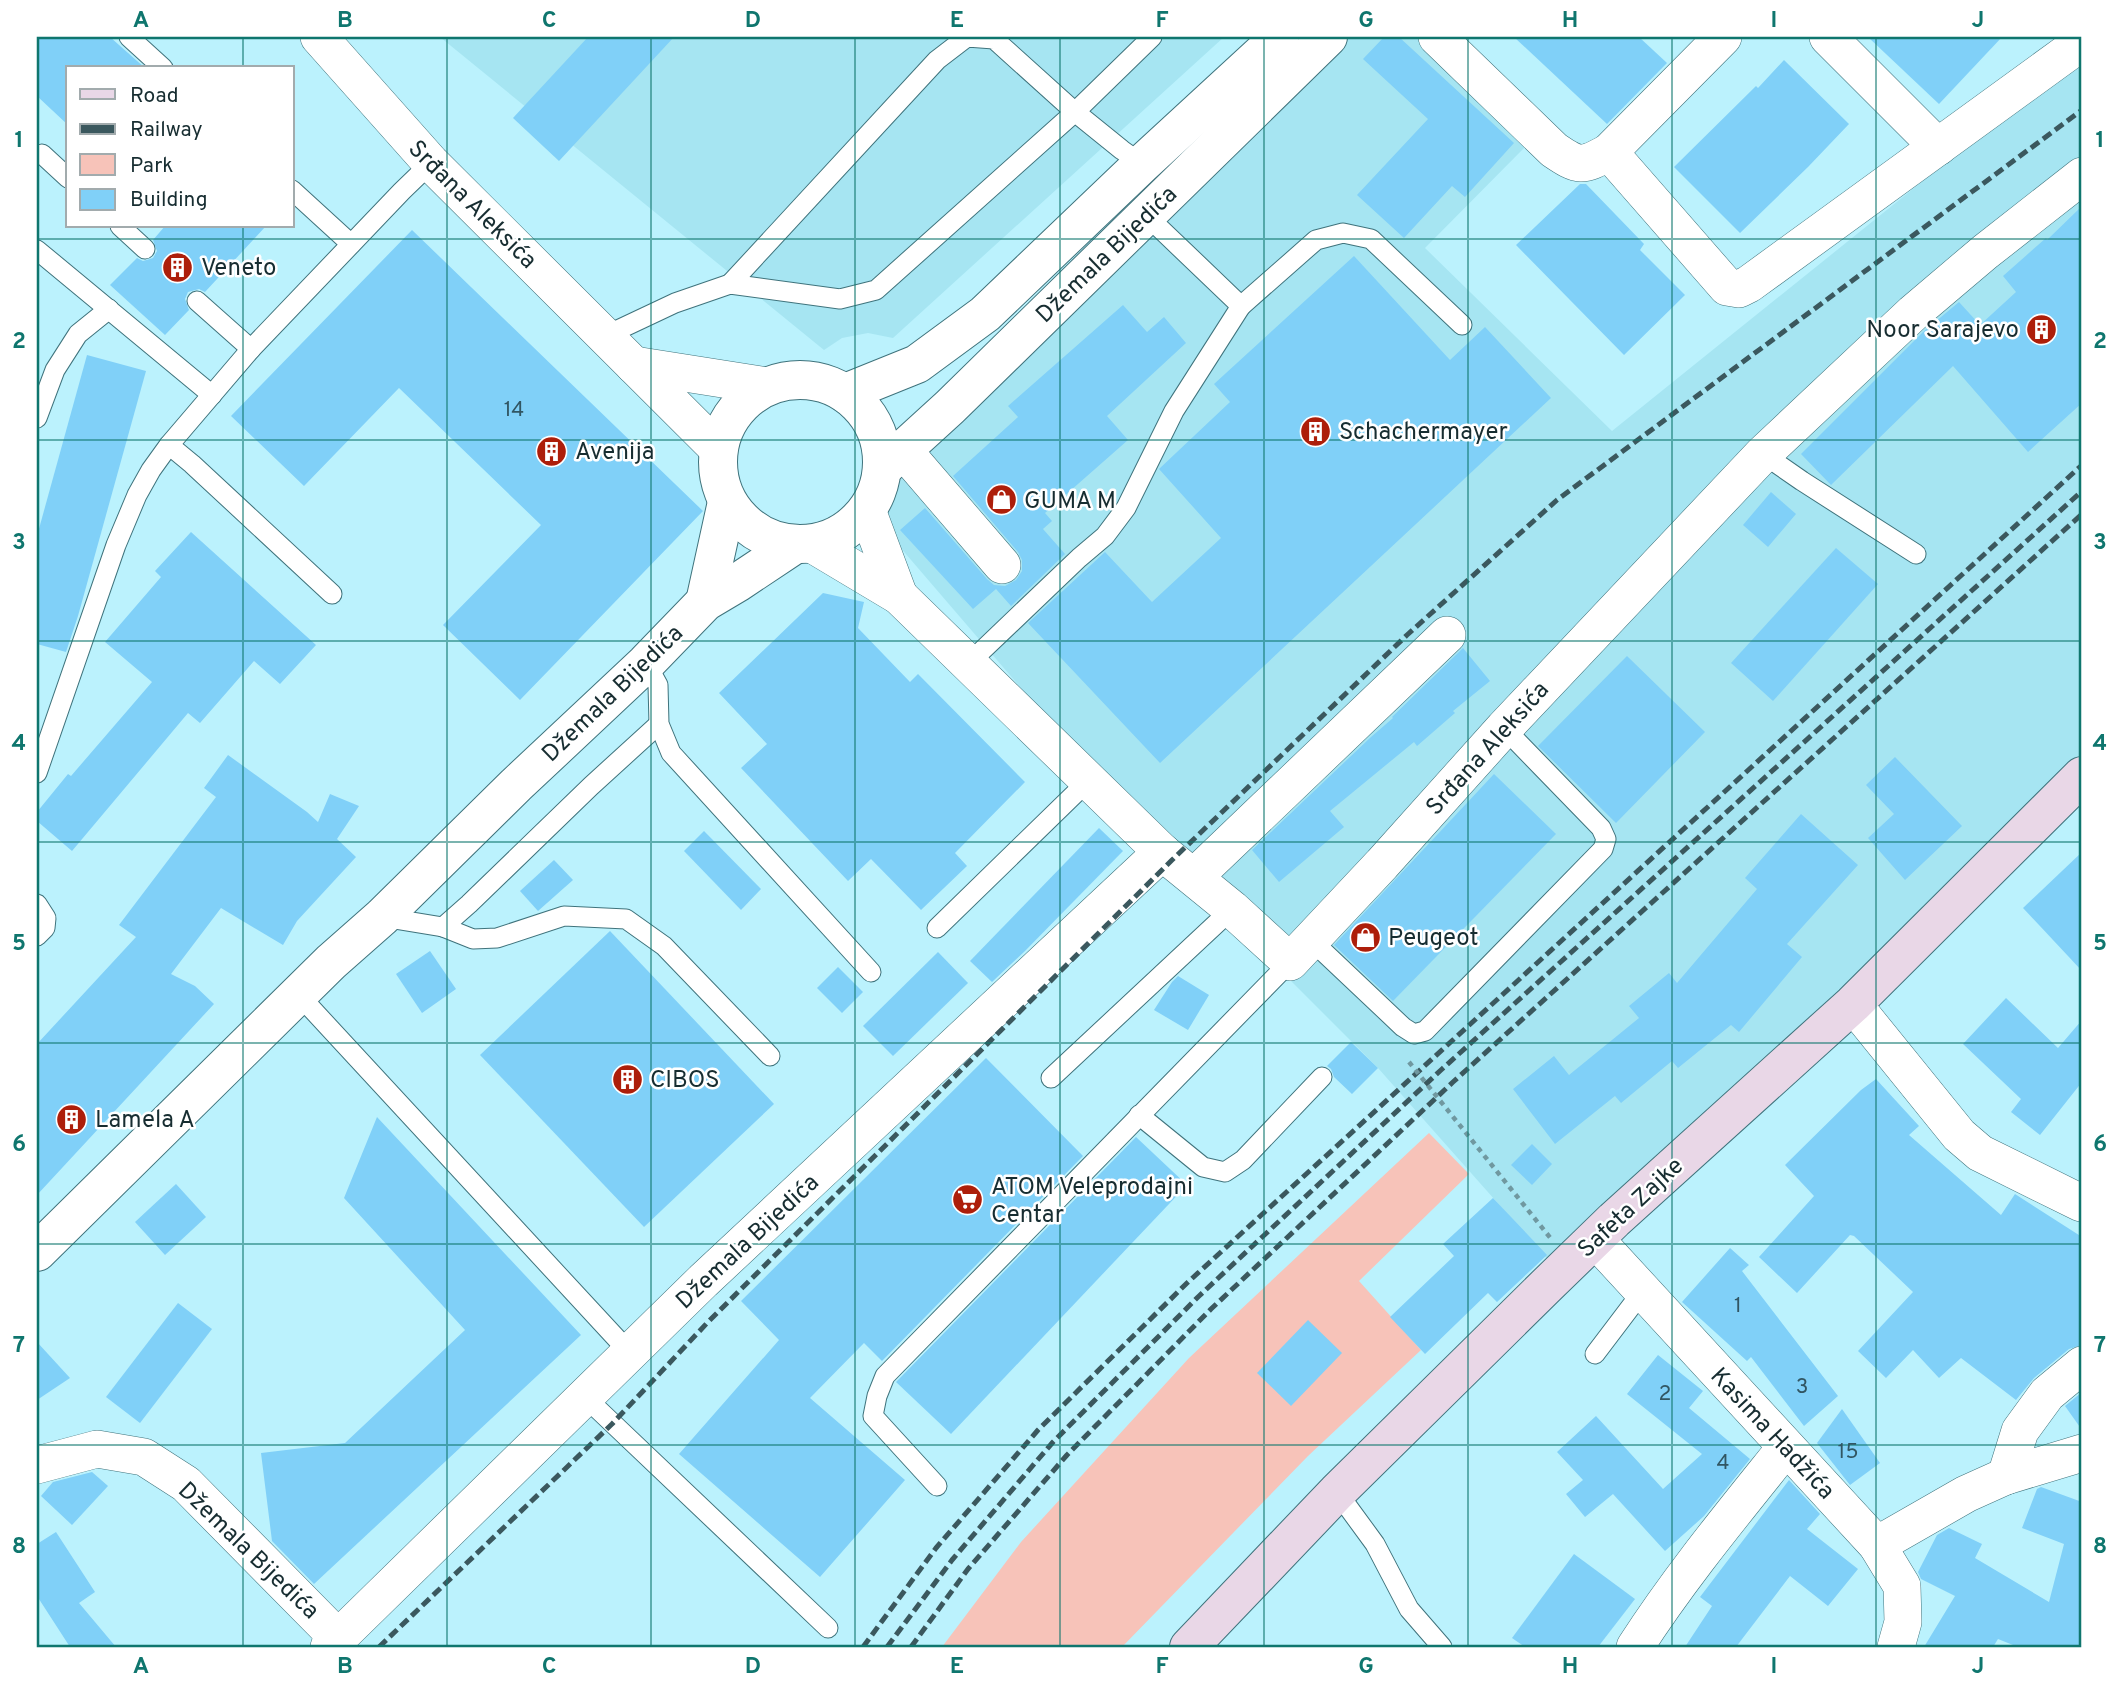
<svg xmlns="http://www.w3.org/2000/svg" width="2119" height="1684" viewBox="0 0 2119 1684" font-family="Overpass,sans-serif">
<rect width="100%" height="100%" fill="#bbf2fd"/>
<g fill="#a6e5f2">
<polygon points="440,37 1224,37 893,338 868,333 842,338 824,350"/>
<polygon points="1330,37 1433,37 1533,139 1425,248 1612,431 1934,172 2082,61 2082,804 1572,1287 1378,1068 1162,852 893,539 883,502 927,446"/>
</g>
<polygon fill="#f7c3b9" points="1429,1133 1469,1174 1359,1281 1421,1350 1308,1456 1122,1647 942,1647 1021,1542 1189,1358"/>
<g fill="#80d0f8">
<polygon points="37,37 110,37 145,68 68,68 68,125 37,96"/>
<polygon points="588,37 674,37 559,161 513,118"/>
<polygon points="1384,37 1399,37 1514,143 1465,197 1452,186 1404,238 1357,195 1428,119 1363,59"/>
<polygon points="1514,37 1639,37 1667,63 1607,124"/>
<polygon points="1868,37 2002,37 1939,104"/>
<polygon points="1784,60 1849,124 1808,167 1740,233 1674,167 1756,86 1758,88"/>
<polygon points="1580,184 1586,184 1644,244 1640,250 1685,295 1624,355 1516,245"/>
<polygon points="2082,206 2082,403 2028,452 1953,366 1831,485 1801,454 1923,332 1959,302 1980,325 2016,292 2003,276 2046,238 2047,240"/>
<polygon points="165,226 266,226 205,292 199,289 188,292 185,299 189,310 165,335 110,285 137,258 143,261 153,258 157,251 153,240"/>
<polygon points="412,230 703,511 520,700 443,625 541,525 399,388 304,486 231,416"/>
<polygon points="1354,256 1450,360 1485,327 1551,398 1160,763 1028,623 1105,552 1152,602 1221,538 1159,469 1230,402 1214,384"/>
<polygon points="1123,305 1147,332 1164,317 1186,343 1107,416 1128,440 1045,513 1052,521 1043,529 1065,554 1011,606 996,589 973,609 900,530 925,508 987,579 994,585 1005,586 1016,580 1022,571 1022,560 1018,552 953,476 1018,417 1008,406"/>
<polygon points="87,355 146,371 78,616 66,652 37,644 37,536"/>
<polygon points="1771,492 1796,514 1768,547 1743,525"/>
<polygon points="191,532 316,645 280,684 254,661 200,723 188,713 72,851 37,821 37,812 68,774 71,776 152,682 105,642 161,577 155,571"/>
<polygon points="1836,548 1878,584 1773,701 1731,663"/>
<polygon points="823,593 864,602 858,628 910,682 918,674 1025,782 955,853 967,866 921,910 871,859 848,881 741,768 767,744 719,693"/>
<polygon points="1463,648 1490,681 1453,711 1455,713 1417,746 1414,742 1330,811 1344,827 1279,882 1252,850 1371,737 1393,718 1392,717"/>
<polygon points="1627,656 1705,732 1616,823 1538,746"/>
<polygon points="228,755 307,812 318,822 330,794 359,806 337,839 356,857 297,921 283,945 221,908 171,974 195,986 214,1004 37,1195 37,1044 136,937 119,925 216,797 204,788"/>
<polygon points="1895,757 1962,826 1905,880 1868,838 1894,814 1866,785"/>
<polygon points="1494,774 1556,834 1393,1001 1334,945"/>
<polygon points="1801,814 1858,865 1787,944 1802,957 1739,1032 1731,1025 1678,1068 1672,1061 1621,1103 1615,1096 1555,1144 1513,1089 1554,1056 1569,1075 1639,1018 1629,1006 1669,973 1677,983 1757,889 1745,878"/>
<polygon points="1099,828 1123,851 1025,951 992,982 970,961"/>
<polygon points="704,831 761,889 741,910 684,851"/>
<polygon points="2082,852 2082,971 2023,908"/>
<polygon points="554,860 573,880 538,911 520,891"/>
<polygon points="610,931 774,1104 644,1227 480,1055"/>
<polygon points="430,951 456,989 422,1013 396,974"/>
<polygon points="938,952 968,983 893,1056 863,1026"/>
<polygon points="838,967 863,992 842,1013 817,988"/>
<polygon points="1178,976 1209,995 1188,1030 1154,1010 1172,982"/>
<polygon points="2006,998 2058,1048 2082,1020 2082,1082 2040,1135 2011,1112 2021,1099 1963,1044"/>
<polygon points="1351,1042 1378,1068 1352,1094 1334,1077 1331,1069 1327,1066"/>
<polygon points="986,1058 1083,1156 882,1361 864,1343 810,1398 905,1480 820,1577 679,1454 779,1340 741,1301"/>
<polygon points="1876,1079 1919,1126 1909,1135 2001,1215 2015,1194 2082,1237 2082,1345 2069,1349 2034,1378 2016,1400 1961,1358 1939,1378 1913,1350 1886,1378 1858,1351 1913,1292 1854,1236 1850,1235 1797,1293 1759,1257 1814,1196 1785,1165 1861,1090"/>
<polygon points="377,1117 581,1335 314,1584 272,1541 261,1453 345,1443 465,1330 344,1198"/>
<polygon points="1136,1137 1187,1185 951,1434 896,1382"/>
<polygon points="1532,1144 1552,1164 1532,1185 1511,1165"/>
<polygon points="176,1184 206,1217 165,1255 135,1222"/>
<polygon points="1493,1198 1547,1255 1497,1302 1488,1293 1425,1354 1390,1317 1454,1256 1443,1244"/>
<polygon points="1730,1248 1749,1265 1742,1271 1838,1396 1804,1426 1751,1357 1747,1361 1682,1302"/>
<polygon points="178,1303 212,1329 140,1423 106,1397"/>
<polygon points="1308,1320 1342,1353 1291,1406 1257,1373"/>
<polygon points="37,1342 70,1378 37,1400"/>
<polygon points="1658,1355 1703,1391 1689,1408 1750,1459 1704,1516 1665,1551 1613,1494 1585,1517 1566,1494 1583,1480 1557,1452 1596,1416 1663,1489 1702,1454 1627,1394"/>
<polygon points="2082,1392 2082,1430 2065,1406"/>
<polygon points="1842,1409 1880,1463 1850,1485 1817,1443"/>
<polygon points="92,1472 108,1486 72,1525 41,1496 53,1482"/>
<polygon points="1789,1480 1820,1514 1807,1529 1858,1569 1828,1606 1790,1576 1736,1647 1685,1647 1712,1606 1700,1597"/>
<polygon points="2041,1487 2082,1502 2082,1647 2018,1647 1998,1639 1993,1647 1924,1647 1955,1596 1921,1579 1918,1572 1937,1535 1949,1528 1982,1544 1975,1558 2049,1602 2064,1544 2022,1528 2037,1489"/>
<polygon points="56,1532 95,1592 79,1603 116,1647 70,1647 37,1596 37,1544"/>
<polygon points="1574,1554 1635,1599 1598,1647 1525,1647 1512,1638"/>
</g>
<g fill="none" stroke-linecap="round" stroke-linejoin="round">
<defs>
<g id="service">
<polyline points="129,37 163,68"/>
<polyline points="42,154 68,178"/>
<polyline points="292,190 351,244"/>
<polyline points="120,226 145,249"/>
<polyline points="37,250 212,395"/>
<polyline points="730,284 937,60 967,37 994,39 1075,112 1152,37"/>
<polyline points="197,301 251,349"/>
<polyline points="1241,306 1316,240 1343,233 1371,239 1462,325"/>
<polyline points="605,336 675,303 730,284 840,299 876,290 1075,112 1122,150 1142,164"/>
<polyline points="37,418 55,370 78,334 109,309"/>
<polyline points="169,445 192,464 332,594"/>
<polyline points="1763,454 1802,481 1916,554"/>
<polyline points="646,663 658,685 659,724 671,753 871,972"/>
<polyline points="969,663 1079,558 1105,536 1126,508 1174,411 1241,306 1146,215"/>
<polyline points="37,773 116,545 137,495 151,470 169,445 251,349 402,191 431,163"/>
<polyline points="37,904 46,918 45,928 37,936"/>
<polyline points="382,917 443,927 473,939 497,938 564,916 626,919 664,946 770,1056"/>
<polyline points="443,927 469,904 591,786 659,724"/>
<polyline points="937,928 1089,780"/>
<polyline points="1311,940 1403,1027 1414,1034 1425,1031 1603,849 1606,839 1601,828 1504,728"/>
<polyline points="298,994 630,1353"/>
<polyline points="1051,1078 1232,909"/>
<polyline points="1139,1115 1203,1167 1225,1172 1243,1160 1322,1077"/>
<polyline points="1595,1354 1642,1292"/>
<polyline points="585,1397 828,1628"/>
<polyline points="937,1486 873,1416 877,1396 885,1376 1290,962"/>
<polyline points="1337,1492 1375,1544 1409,1609 1442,1647"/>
</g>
<g id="minor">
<polyline points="319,37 431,163 718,449"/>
<path d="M1437 37 1554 150C1579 167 1582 167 1609 152L1723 37"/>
<polyline points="1828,37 1938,147"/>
<polyline points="1609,152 1727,287 1739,289 1749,284 2082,42"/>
<polyline points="634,365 767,386"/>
<polyline points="903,450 1002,565"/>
<polyline points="867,510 899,596"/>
<polyline points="812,544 899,596 1162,852 1232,909 1290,962 1382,864 1504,728 1763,454 1913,313 1985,252 2082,176"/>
<polyline points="1194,877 1447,635"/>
<polyline points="1853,1004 1959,1135 1980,1153 2081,1203"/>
<polyline points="1595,1239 1877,1545 1902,1586 1903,1622 1896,1647"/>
<polyline points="37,1465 97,1449 144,1457 186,1484 338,1638"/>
<polyline points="2006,1476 2020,1431 2047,1394 2082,1365"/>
<polyline points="1877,1545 1966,1494 2006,1476 2082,1453"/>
<polyline points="329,1647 703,1281 1162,852"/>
<path d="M1635 1647C1680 1577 1734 1512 1786 1447"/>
</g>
<g id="tertiary">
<circle cx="800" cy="462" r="82"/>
<polyline points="845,393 917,364 985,314 1142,164 1280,37"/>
<polyline points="882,469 950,407 1328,37"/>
<polyline points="705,602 727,502"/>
<polyline points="37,1252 331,962 382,917 516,785 646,663 705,602 737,583 794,545"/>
</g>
<polyline id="secondary" points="1189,1647 1337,1492 1546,1286 1614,1220 1853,1004 2082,776"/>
</defs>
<use href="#service" stroke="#3f737c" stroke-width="21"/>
<use href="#minor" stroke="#3f737c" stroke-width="38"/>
<use href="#tertiary" stroke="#3f737c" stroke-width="40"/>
<use href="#secondary" stroke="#3f737c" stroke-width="40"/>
<use href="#service" stroke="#fff" stroke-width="19"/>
<use href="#minor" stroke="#fff" stroke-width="37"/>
<use href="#tertiary" stroke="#fff" stroke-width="38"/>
<use href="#secondary" stroke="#e9d7e7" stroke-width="38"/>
<g stroke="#3b585e" stroke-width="5" stroke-dasharray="10 5" stroke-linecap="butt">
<polyline points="379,1647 612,1424 708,1322 1172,860 1407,635 1557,500 2082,110"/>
<polyline points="863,1647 936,1548 1038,1430 1187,1283 2082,465"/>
<polyline points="887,1647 952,1560 1053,1442 1198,1297 1441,1070 2082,491"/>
<polyline points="911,1647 968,1569 1067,1455 1211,1309 1453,1082 2082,514"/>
</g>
<polyline stroke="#7098a0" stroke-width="4.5" stroke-dasharray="5 5" stroke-linecap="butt" points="1409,1062 1552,1240"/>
</g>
<path fill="none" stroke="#0f766e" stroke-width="2" stroke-opacity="0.55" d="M243 37V68M447 37V1647M651 37V1647M855 37V1647M1060 37V1647M1264 37V1647M1468 37V1647M1672 37V1647M1876 37V1647M243 226V1647M37 239H2082M37 440H2082M37 641H2082M37 842H2082M37 1043H2082M37 1244H2082M37 1445H2082"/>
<defs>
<symbol id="building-disc" viewBox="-11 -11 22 22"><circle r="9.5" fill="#ad1e0a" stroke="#fff"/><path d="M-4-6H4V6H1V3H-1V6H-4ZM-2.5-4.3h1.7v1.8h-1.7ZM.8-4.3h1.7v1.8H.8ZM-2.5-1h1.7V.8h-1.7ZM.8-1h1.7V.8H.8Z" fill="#fff"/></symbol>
<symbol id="shop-disc" viewBox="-11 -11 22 22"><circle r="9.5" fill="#ad1e0a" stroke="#fff"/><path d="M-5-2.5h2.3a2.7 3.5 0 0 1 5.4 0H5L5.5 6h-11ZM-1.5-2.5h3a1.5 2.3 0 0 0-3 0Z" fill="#fff"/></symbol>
<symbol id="supermarket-disc" viewBox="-11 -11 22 22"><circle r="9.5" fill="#ad1e0a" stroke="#fff"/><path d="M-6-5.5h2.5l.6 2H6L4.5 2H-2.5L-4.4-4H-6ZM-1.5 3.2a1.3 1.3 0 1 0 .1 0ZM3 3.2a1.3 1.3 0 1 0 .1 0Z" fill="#fff"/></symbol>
</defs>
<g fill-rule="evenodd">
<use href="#building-disc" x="160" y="250" width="35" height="35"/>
<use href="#building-disc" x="2024" y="312" width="35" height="35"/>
<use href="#building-disc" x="1298" y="414" width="35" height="35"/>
<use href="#building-disc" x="534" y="434" width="35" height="35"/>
<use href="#shop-disc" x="984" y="482" width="35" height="35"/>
<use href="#shop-disc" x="1348" y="920" width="35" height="35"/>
<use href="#building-disc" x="610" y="1062" width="35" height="35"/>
<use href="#building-disc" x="54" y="1102" width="35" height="35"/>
<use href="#supermarket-disc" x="950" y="1182" width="35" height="35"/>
</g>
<g text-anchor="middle" stroke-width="5" stroke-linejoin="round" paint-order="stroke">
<g font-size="21" fill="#315663">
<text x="514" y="416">14</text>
<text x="1738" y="1312">1</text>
<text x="1802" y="1393">3</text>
<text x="1665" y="1400">2</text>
<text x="1848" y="1458">15</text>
<text x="1723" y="1469">4</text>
</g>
<g font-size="24" fill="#172d31" stroke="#fff">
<text transform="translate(473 204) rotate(45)" y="8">Srđana Aleksića</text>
<text transform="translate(1106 254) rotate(-44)" y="8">Džemala Bijedića</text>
<text transform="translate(612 693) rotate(-44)" y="8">Džemala Bijedića</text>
<text transform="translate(1487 748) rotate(-48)" y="8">Srđana Aleksića</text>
<text transform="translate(1630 1207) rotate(-43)" y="8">Safeta Zajke</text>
<text transform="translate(747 1241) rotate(-43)" y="8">Džemala Bijedića</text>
<text transform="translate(1773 1433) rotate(47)" y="8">Kasima Hadžića</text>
<text transform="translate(249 1550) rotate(44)" y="8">Džemala Bijedića</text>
</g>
<g font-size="24" fill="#172d31" stroke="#fff" text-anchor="start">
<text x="201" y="275">Veneto</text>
<text x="2019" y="337" text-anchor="end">Noor Sarajevo</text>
<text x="1339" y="439">Schachermayer</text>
<text x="575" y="459">Avenija</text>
<text x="1024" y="508">GUMA M</text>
<text x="1388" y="945">Peugeot</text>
<text x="650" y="1087">CIBOS</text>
<text x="95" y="1127">Lamela A</text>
<text x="991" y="1194">ATOM Veleprodajni<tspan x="991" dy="28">Centar</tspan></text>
</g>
</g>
<rect width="2119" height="1684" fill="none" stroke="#ffffff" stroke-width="77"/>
<rect x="66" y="66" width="228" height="161" fill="#ffffff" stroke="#a2abad" stroke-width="2"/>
<rect x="80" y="89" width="35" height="10" fill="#e9d7e7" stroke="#a2abad" stroke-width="2"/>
<text x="130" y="102" font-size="21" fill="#172d31">Road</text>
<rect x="80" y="124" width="35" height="10" fill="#3b585e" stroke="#a2abad" stroke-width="2"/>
<text x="130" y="136" font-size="21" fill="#172d31">Railway</text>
<rect x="80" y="154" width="35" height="21" fill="#f7c3b9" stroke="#a2abad" stroke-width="2"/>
<text x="130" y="172" font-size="21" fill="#172d31">Park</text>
<rect x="80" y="189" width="35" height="21" fill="#80d0f8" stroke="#a2abad" stroke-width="2"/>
<text x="130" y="206" font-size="21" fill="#172d31">Building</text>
<rect x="38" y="38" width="2042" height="1608" fill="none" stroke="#0f766e" stroke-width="2.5"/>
<g font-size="23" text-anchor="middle" font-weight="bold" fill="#0f766e">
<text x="141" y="27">A</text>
<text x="345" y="27">B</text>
<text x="549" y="27">C</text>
<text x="753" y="27">D</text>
<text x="957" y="27">E</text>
<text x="1162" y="27">F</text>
<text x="1366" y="27">G</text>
<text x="1570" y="27">H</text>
<text x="1774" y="27">I</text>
<text x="1978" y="27">J</text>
<text x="19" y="147">1</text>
<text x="2100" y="147">1</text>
<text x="19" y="348">2</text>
<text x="2100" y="348">2</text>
<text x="19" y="549">3</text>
<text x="2100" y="549">3</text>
<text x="19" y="750">4</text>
<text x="2100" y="750">4</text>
<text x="19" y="950">5</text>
<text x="2100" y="950">5</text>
<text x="19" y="1151">6</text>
<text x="2100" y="1151">6</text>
<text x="19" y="1352">7</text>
<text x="2100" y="1352">7</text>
<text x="19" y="1553">8</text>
<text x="2100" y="1553">8</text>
<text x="141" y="1673">A</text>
<text x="345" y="1673">B</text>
<text x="549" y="1673">C</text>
<text x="753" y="1673">D</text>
<text x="957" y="1673">E</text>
<text x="1162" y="1673">F</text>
<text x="1366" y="1673">G</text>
<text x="1570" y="1673">H</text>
<text x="1774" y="1673">I</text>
<text x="1978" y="1673">J</text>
</g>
</svg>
